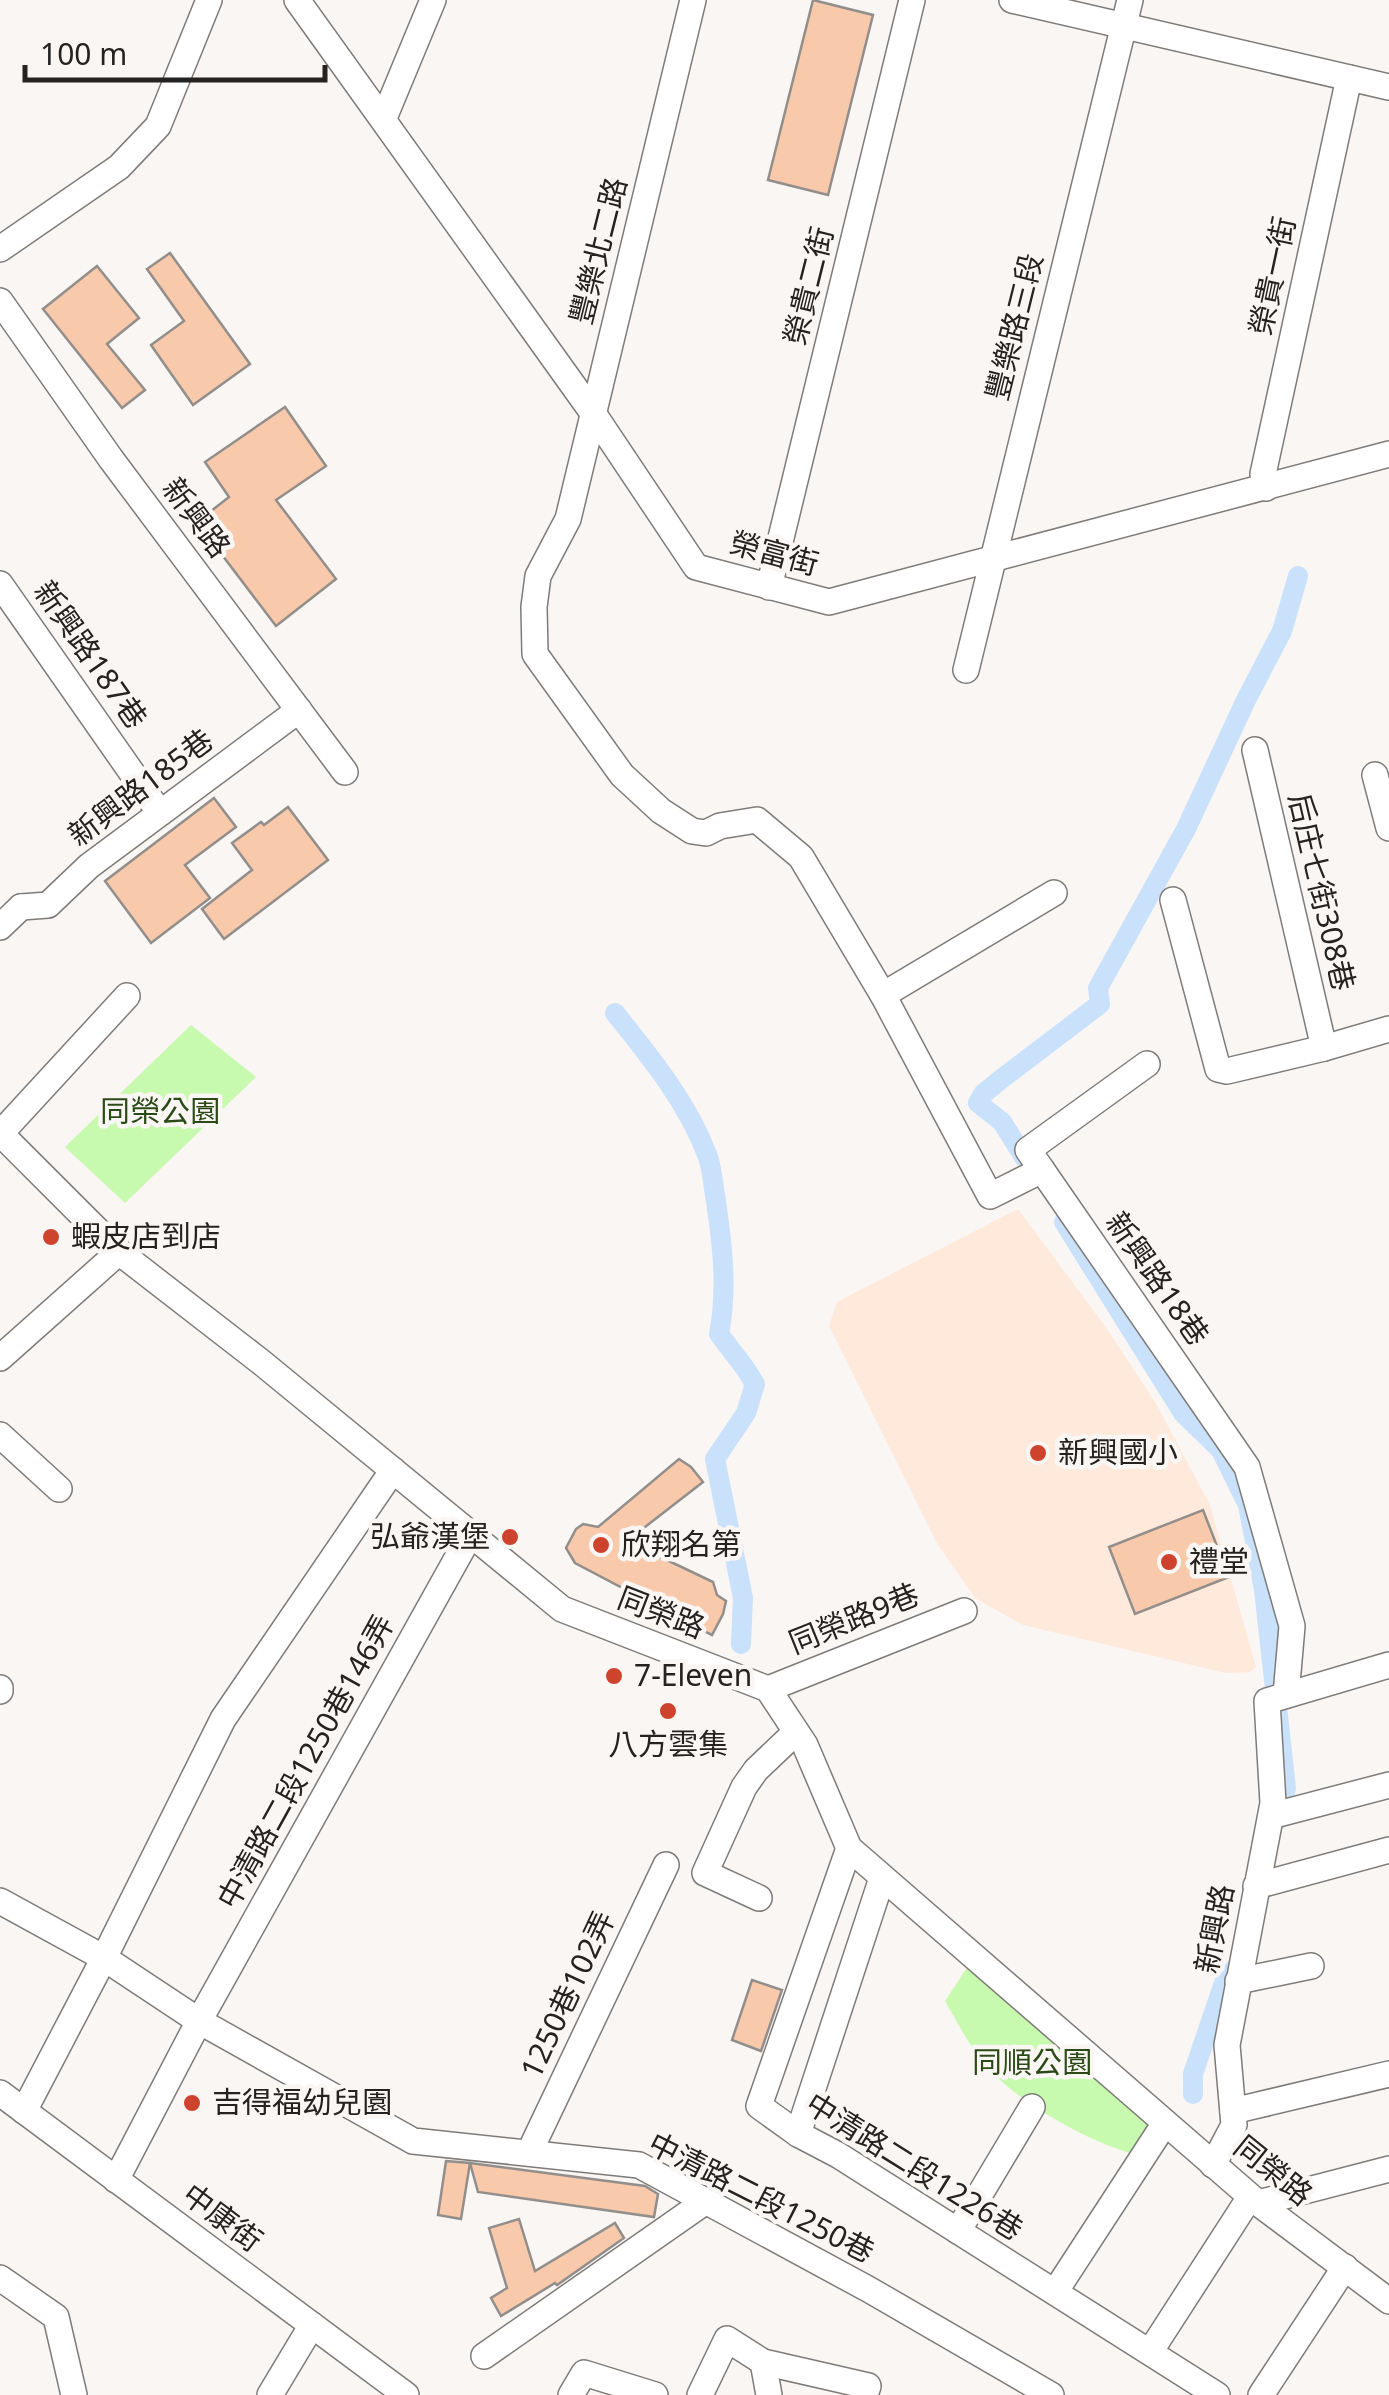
<svg xmlns="http://www.w3.org/2000/svg" width="1389" height="2395" viewBox="0 0 1389 2395" font-family="'Noto Sans','Noto Sans TC',sans-serif">
<rect width="100%" height="100%" fill="#faf6f3"/>
<polygon fill="#fee9da" points="1018,1209 1107,1329 1155,1402 1210,1505 1256,1667 1250,1672 1226,1673 1023,1625 975,1598 938,1545 829,1326 837,1302"/>
<g fill="#c7f9af">
<polygon points="191,1025 256,1077 125,1203 65,1147"/>
<path d="M968 1966 1150 2121 1130 2153C1085 2140 1012 2099 983 2062 968 2043 957 2022 945 2001Z"/>
</g>
<g fill="none" stroke-linecap="round" stroke-linejoin="round">
<g stroke="#c9e1fb" stroke-width="20">
<path d="M615 1013C651 1058 688 1103 708 1157 712 1169 713 1183 715 1195 722 1241 728 1288 719 1334L745 1368 755 1384 746 1413 715 1459 743 1598 741 1644"/>
<polyline points="1031,1168 1002,1122 978,1103 983,1094 1000,1080 1100,1004 1098,988 1186,829 1246,700 1282,631 1298,576"/>
<polyline points="1064,1222 1183,1413 1221,1450 1248,1505 1264,1590 1286,1788 1279,1819"/>
<polyline points="1193,2094 1193,2074 1226,1977 1247,1958"/>
</g>
</g>
<g fill="#f8c9aa" stroke="#928e8b" stroke-width="2.5">
<polygon points="813,0 873,15 828,195 768,180"/>
<polygon points="170,253 250,364 193,405 151,345 184,321 147,269"/>
<polygon points="97,266 139,318 107,344 145,390 122,408 43,309"/>
<polygon points="285,407 326,466 276,500 336,579 276,626 197,522 229,497 205,462"/>
<polygon points="214,798 236,827 185,865 210,898 151,943 105,881"/>
<polygon points="288,807 328,860 224,939 202,909 252,870 232,843 261,822 264,825"/>
<polygon points="679,1459 691,1467 703,1482 627,1541 713,1582 717,1595 726,1601 723,1614 712,1635 575,1563 566,1548 576,1529 583,1524 598,1527"/>
<polygon points="1203,1510 1229,1577 1135,1614 1109,1547"/>
<polygon points="752,1980 782,1990 761,2051 732,2040"/>
<polygon points="446,2161 470,2163 461,2219 438,2215"/>
<polygon points="470,2163 645,2186 658,2194 654,2217 478,2192"/>
<polygon points="519,2219 535,2271 615,2223 624,2238 557,2285 555,2283 501,2316 491,2298 507,2288 489,2228"/>
</g>
<g fill="none" stroke-linecap="round" stroke-linejoin="round">
<defs>
<g id="minor">
<polyline points="297,0 593,413 696,567 829,602 1389,454"/>
<polyline points="693,0 568,519 538,576 534,607 535,654 622,775 661,811 692,831 706,833 720,826 757,820 801,857 883,995 990,1196 1042,1170 1247,1467 1292,1626 1286,1695"/>
<polyline points="1012,0 1389,87"/>
<polyline points="384,118 433,0"/>
<polyline points="0,249 119,167 158,126 209,0"/>
<polyline points="0,301 111,459 345,772"/>
<polyline points="1266,488 1263,474 1349,78"/>
<polyline points="0,584 160,813"/>
<polyline points="769,587 912,0"/>
<polyline points="966,670 1130,0"/>
<polyline points="1255,750 1324,1048"/>
<polyline points="1375,775 1389,828"/>
<polyline points="1173,900 1218,1069 1227,1071 1324,1048 1389,1029"/>
<polyline points="21,907 48,905 89,866 299,710"/>
<polyline points="0,927 21,907"/>
<polyline points="883,995 1054,893"/>
<polyline points="0,1133 119,1252 261,1362 562,1609 768,1689 805,1745 849,1848 1258,2203 1389,2301"/>
<polyline points="0,1134 127,996"/>
<polyline points="1042,1170 1028,1150 1147,1064"/>
<polyline points="0,1358 119,1252"/>
<polyline points="0,1435 59,1489"/>
<polyline points="0,1688 0,1691"/>
<polyline points="768,1689 964,1611"/>
<polyline points="1271,1816 1389,1785"/>
<polyline points="849,1848 759,2106 798,2134 838,2155 1217,2395"/>
<polyline points="1256,1886 1389,1850"/>
<polyline points="759,1898 705,1873 744,1787 756,1770 796,1732"/>
<polyline points="0,1901 104,1958 199,2021 413,2141 639,2165 868,2289 1051,2395"/>
<polyline points="1238,1981 1311,1966"/>
<polyline points="0,2093 406,2395"/>
<polyline points="24,2111 104,1958 223,1719 393,1470"/>
<polyline points="1233,2111 1389,2074"/>
<polyline points="798,2134 882,1878"/>
<polyline points="529,2153 666,1865"/>
<polyline points="1213,2165 1234,2125 1227,2045 1273,1803 1267,1701 1389,1665"/>
<polyline points="116,2180 199,2021 470,1535"/>
<polyline points="1258,2203 1389,2169"/>
<polyline points="958,2231 1032,2107"/>
<polyline points="0,2278 56,2317 74,2395"/>
<polyline points="1055,2292 1165,2123"/>
<polyline points="1150,2352 1250,2197"/>
<polyline points="484,2356 706,2201"/>
<polyline points="763,2362 868,2386 865,2395"/>
<polyline points="270,2395 312,2325"/>
<polyline points="571,2395 584,2373 655,2395"/>
<polyline points="700,2395 727,2339 763,2362 769,2395"/>
<polyline points="1261,2395 1345,2267"/>
</g>
</defs>
<use href="#minor" stroke="#7f7b79" stroke-width="28"/>
<use href="#minor" stroke="#fff" stroke-width="25"/>
</g>
<g fill="#ce432d" stroke="#faf6f3" stroke-width="4">
<circle cx="51" cy="1237" r="10"/>
<circle cx="1038" cy="1453" r="10"/>
<circle cx="510" cy="1537" r="10"/>
<circle cx="601" cy="1545" r="10"/>
<circle cx="1169" cy="1562" r="10"/>
<circle cx="614" cy="1676" r="10"/>
<circle cx="668" cy="1711" r="10"/>
<circle cx="192" cy="2103" r="10"/>
</g>
<g text-anchor="middle" stroke-width="9" stroke-linejoin="round" paint-order="stroke">
<g font-size="30" fill="#242322" stroke="#faf6f3">
<text transform="translate(599 251) rotate(-76)" y="10">豐樂北二路</text>
<text transform="translate(1273 276) rotate(-78)" y="10">榮貴一街</text>
<text transform="translate(809 286) rotate(-76)" y="10">榮貴二街</text>
<text transform="translate(1015 327) rotate(-76)" y="10">豐樂路三段</text>
<text transform="translate(196 518) rotate(53)" y="10">新興路</text>
<text transform="translate(774 554) rotate(15)" y="10">榮富街</text>
<text transform="translate(90 655) rotate(55)" y="10">新興路187巷</text>
<text transform="translate(141 788) rotate(-37)" y="10">新興路185巷</text>
<text transform="translate(1321 892) rotate(77)" y="10">后庄七街308巷</text>
<text transform="translate(1157 1279) rotate(55)" y="10">新興路18巷</text>
<text transform="translate(661 1613) rotate(21)" y="10">同榮路</text>
<text transform="translate(854 1619) rotate(-22)" y="10">同榮路9巷</text>
<text transform="translate(306 1762) rotate(-61)" y="10">中清路二段1250巷146弄</text>
<text transform="translate(1215 1929) rotate(-79)" y="10">新興路</text>
<text transform="translate(568 1995) rotate(-65)" y="10">1250巷102弄</text>
<text transform="translate(914 2167) rotate(32)" y="10">中清路二段1226巷</text>
<text transform="translate(1273 2171) rotate(39)" y="10">同榮路</text>
<text transform="translate(761 2198) rotate(27)" y="10">中清路二段1250巷</text>
<text transform="translate(222 2218) rotate(37)" y="10">中康街</text>
</g>
<g font-size="30" fill="#2b4a18" stroke="#faf6f3">
<text x="160" y="1122">同榮公園</text>
<text x="1032" y="2073">同順公園</text>
</g>
<g font-size="30" fill="#242322" stroke="#faf6f3" text-anchor="start">
<text x="71" y="1247">蝦皮店到店</text>
<text x="1058" y="1463">新興國小</text>
<text x="490" y="1547" text-anchor="end">弘爺漢堡</text>
<text x="621" y="1555">欣翔名第</text>
<text x="1189" y="1572">禮堂</text>
<text x="634" y="1686">7-Eleven</text>
<text x="668" y="1755" text-anchor="middle">八方雲集</text>
<text x="212" y="2113">吉得福幼兒園</text>
</g>
</g>
<path d="M25 65v15h300v-15" fill="none" stroke="#242322" stroke-width="5"/>
<text x="40" y="65" font-size="30" fill="#242322" stroke="#faf6f3" stroke-width="8" paint-order="stroke">100 m</text>
</svg>
